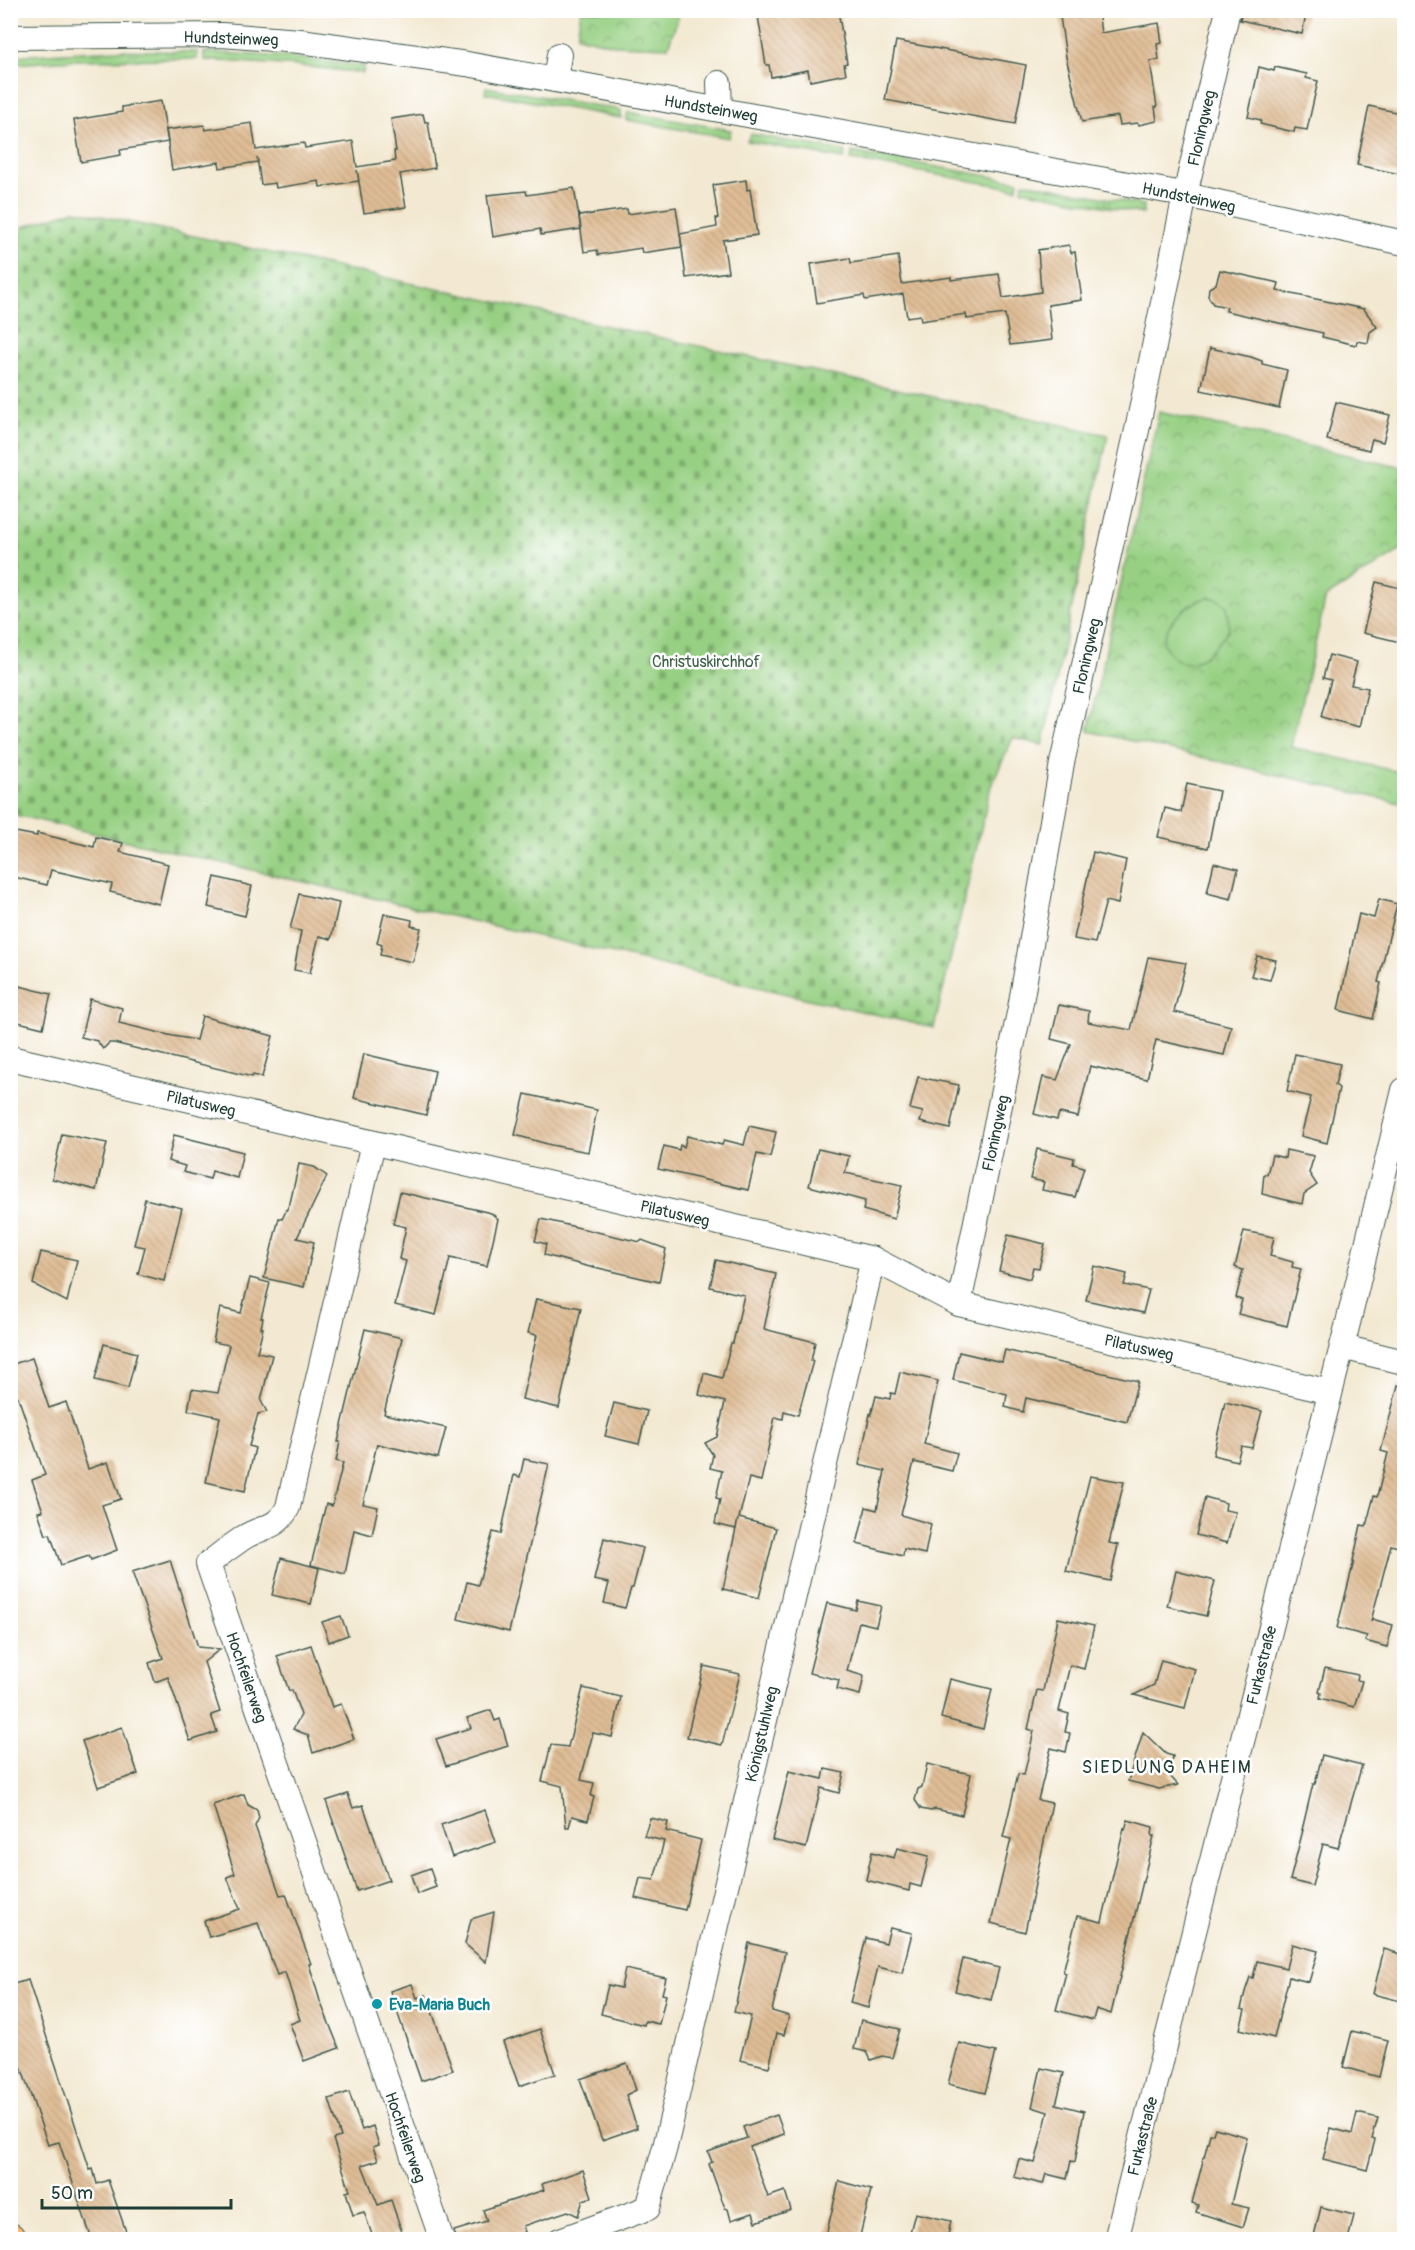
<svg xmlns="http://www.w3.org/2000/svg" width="1415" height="2250" viewBox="0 0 1415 2250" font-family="Pangolin,sans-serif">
<defs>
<pattern id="grass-tufts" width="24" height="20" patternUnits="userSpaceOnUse" patternTransform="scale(1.5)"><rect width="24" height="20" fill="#97d083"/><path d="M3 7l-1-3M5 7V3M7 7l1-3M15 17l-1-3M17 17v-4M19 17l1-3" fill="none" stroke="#7baa6c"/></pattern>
<pattern id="cemetery-stones" width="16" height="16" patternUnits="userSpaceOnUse" patternTransform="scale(1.5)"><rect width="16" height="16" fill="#97d083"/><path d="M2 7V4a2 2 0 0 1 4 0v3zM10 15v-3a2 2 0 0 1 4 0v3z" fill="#7baa6c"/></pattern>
<pattern id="park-crowns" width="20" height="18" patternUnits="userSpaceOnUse" patternTransform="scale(1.5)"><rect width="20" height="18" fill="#97d083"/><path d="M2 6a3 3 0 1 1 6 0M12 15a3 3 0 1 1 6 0" fill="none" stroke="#7baa6c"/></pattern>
<pattern id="building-back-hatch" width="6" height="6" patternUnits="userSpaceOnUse" patternTransform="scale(1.5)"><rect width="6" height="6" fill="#dfbd95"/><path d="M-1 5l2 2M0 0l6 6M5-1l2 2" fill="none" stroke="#bfa381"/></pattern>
</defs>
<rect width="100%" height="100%" fill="#fff"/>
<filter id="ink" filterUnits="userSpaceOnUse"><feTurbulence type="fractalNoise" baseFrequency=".0167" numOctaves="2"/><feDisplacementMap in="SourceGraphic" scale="12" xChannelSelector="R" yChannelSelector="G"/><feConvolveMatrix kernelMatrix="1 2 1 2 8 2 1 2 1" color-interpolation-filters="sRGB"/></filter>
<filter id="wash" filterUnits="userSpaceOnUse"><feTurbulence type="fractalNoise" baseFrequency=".008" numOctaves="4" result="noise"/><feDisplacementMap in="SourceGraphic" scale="24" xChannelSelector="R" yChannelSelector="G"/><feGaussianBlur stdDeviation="1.35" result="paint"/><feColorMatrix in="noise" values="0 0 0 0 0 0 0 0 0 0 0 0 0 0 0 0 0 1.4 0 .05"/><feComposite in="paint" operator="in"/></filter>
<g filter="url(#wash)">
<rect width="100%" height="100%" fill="#f3e9d2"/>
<g fill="url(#grass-tufts)" stroke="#5b865c" stroke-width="1.5">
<polygon points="118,50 198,52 197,59 76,60 11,64 11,56"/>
<polygon points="204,52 289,57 364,66 363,73 300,66 204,60"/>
<polygon points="486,87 621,110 621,118 485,93"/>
<polygon points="628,112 731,130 729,138 626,120"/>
<polygon points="751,134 845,151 844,159 747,141"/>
<polygon points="852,152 1018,181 1017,189 851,160"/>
<polygon points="1023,182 1144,205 1143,214 1022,190"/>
</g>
<polygon fill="url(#cemetery-stones)" stroke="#5b865c" stroke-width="1.5" points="74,210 1108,435 1043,745 1013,738 991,786 934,1028 11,814 11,231"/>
<g fill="url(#park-crowns)" stroke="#5b865c" stroke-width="1.5">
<polygon points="675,11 679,15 668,47 614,45 577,36 581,11"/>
<polygon points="1159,412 1404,468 1404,548 1326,597 1291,747 1404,773 1404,804 1088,731"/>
</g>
<path fill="#97d083" stroke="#5b865c" stroke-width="1.5" d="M1209 597 1217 599 1227 606 1229 629C1209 655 1186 683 1163 643 1165 622 1189 602 1209 597Z"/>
<g id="blocks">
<g fill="url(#building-back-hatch)">
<polygon points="757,10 838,10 847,63 844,64 846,74 810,81 808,70 771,77 769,65 766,65"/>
<polygon points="1059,10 1098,10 1101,33 1159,23 1162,43 1157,44 1159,60 1150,61 1157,107 1155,107 1157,121 1139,125 1138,123 1120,125 1118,116 1082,122 1066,57"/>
<polygon points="1242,10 1307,10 1302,34 1240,20"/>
<polygon points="896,41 1026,65 1015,124 885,100"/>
<polygon points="1259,67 1274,71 1275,67 1307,74 1306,78 1318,81 1307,130 1295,128 1294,132 1260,124 1261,120 1248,117"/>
<polygon points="161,101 168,142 120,150 121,155 81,162 74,120 122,112 122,107"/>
<polygon points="1369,106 1404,114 1404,175 1357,165"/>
<polygon points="423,114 425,122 428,122 435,168 400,174 406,207 364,213 357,170 359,181 320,187 319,181 276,188 275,183 261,185 257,157 258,162 220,168 219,162 172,170 166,130 204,125 205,130 252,123 256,150 304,143 305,148 353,141 357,167 395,161 394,151 396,151 391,119"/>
<polygon points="746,180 747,190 750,189 757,235 723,240 728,272 686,278 680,234 717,227 716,218 718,218 713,185"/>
<polygon points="574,188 581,229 541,235 540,229 493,237 487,195 526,191 527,195"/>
<polygon points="676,207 682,247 642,253 641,248 598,255 597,250 584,252 579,216 627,209 628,214"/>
<polygon points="1069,245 1071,253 1075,252 1082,300 1048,305 1052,340 1010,345 1005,314 967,319 966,314 921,321 920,315 907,317 903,294 865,300 864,295 817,303 811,264 850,258 851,263 898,256 902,284 951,277 951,280 999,274 1003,298 1041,292 1038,250"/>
<polygon points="1220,270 1279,283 1277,291 1364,309 1377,327 1370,332 1368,343 1357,341 1356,345 1322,337 1323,333 1226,311 1227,307 1213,304 1208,296 1209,288 1216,284"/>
<polygon points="1210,348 1251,357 1262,361 1262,364 1287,370 1279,408 1201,390"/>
<polygon points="1336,402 1390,415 1383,442 1372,439 1369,450 1327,440"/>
<polygon points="1376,582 1404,589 1404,643 1363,633"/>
<polygon points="1329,655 1357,662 1351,685 1368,688 1359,727 1321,717 1331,680 1323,678"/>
<polygon points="1187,784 1219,791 1208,848 1158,837 1165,808 1181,812"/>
<polygon points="10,831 37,836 37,833 94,847 96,837 123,843 120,852 168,864 159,904 110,892 112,884 51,870 47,885 10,876"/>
<polygon points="1093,852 1126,860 1118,904 1106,901 1095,943 1074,939"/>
<polygon points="1214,863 1238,869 1231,899 1207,893"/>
<polygon points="215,877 252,886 245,916 208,907"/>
<polygon points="299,894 339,903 331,939 319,936 310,973 294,970 301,931 290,929"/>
<polygon points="1379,899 1397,904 1378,982 1381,983 1373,1019 1338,1010 1359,914 1374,918"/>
<polygon points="384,914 412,920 411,926 421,928 413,962 380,955 382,945 377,943"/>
<polygon points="1257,956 1276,960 1270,980 1251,976"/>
<polygon points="1148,957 1186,963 1174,1012 1231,1026 1224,1055 1156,1040 1147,1079 1090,1066 1078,1117 1059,1113 1057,1120 1034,1114 1043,1077 1057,1080 1071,1044 1051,1039 1059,1005 1089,1011 1088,1022 1131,1030"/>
<polygon points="16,985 51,994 43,1028 10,1020 10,1004"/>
<polygon points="90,999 122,1008 119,1023 173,1036 196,1040 202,1016 273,1036 262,1077 253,1075 252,1077 114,1043 109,1043 103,1049 97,1041 81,1037"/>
<polygon points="364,1054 435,1071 426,1115 354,1098"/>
<polygon points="1295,1054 1340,1064 1335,1085 1339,1088 1327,1143 1301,1136 1311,1097 1287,1091"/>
<polygon points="918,1077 959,1085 950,1129 920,1122 923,1112 910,1109"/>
<polygon points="525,1094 597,1110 588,1152 551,1145 515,1135"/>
<polygon points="749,1126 776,1132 770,1157 757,1154 748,1190 658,1169 664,1146 679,1150 680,1145 684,1147 687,1136 722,1145 724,1140 744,1145"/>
<polygon points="62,1134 107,1143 96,1190 52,1179"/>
<polygon points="174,1135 243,1152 237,1178 212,1171 210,1179 183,1172 185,1166 168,1161"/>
<polygon points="818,1149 849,1156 845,1173 902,1185 894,1219 863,1210 865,1201 809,1186"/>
<polygon points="1037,1149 1074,1158 1073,1164 1084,1167 1075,1197 1042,1190 1044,1182 1030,1179"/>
<polygon points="1286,1150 1314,1156 1309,1173 1317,1185 1304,1194 1302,1204 1262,1194 1264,1174 1267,1174 1272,1155 1285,1158"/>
<polygon points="299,1164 314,1167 327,1176 297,1238 314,1242 304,1287 264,1278 279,1218 282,1219 290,1203"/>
<polygon points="400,1192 491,1213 498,1219 487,1266 450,1258 436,1315 395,1305 406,1261 399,1259 406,1227 393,1224"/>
<polygon points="145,1199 182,1208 164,1281 138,1274 145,1247 134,1245"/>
<polygon points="541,1219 640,1242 642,1240 666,1249 659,1282 594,1267 594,1268 544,1255 546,1244 535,1241"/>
<polygon points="1244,1231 1274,1237 1270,1256 1293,1262 1292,1267 1301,1269 1287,1326 1238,1314 1242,1300 1236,1298 1243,1270 1235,1267"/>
<polygon points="1008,1235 1045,1244 1039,1268 1033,1267 1030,1279 999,1271"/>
<polygon points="41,1252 77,1260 67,1302 33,1284"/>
<polygon points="716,1260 776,1274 764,1329 815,1342 811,1361 813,1361 798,1415 784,1411 783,1419 775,1417 761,1481 749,1478 739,1518 776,1528 759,1598 723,1589 738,1519 736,1529 715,1524 720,1499 716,1498 722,1471 710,1468 713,1455 705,1443 717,1437 725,1402 699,1395 704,1373 722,1378 731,1343 733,1343 744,1295 710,1287"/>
<polygon points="1094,1266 1127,1274 1124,1285 1149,1290 1143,1313 1086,1300"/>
<polygon points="250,1278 270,1283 261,1318 263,1318 261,1328 263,1328 257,1352 272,1355 261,1401 267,1412 258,1414 249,1446 255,1448 245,1491 206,1482 220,1417 188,1410 192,1389 218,1393 229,1345 213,1342 220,1308 241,1313"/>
<polygon points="536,1299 581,1308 559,1408 522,1399 537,1335 528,1333"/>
<polygon points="365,1329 402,1338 384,1414 446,1428 438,1458 377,1444 363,1504 378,1507 372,1535 354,1530 345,1574 311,1565 326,1504 332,1506 343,1463 336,1461 340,1442 338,1442"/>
<polygon points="104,1344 137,1353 128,1388 95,1380"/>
<polygon points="1005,1350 1138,1381 1127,1422 1026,1398 1023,1412 1005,1407 1007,1394 953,1380 959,1352 1002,1362"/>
<polygon points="32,1358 49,1408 66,1402 88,1469 108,1462 121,1499 102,1505 117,1550 91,1560 89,1556 61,1565 50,1534 46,1535 38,1512 43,1511 32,1480 45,1475 18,1397 10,1399 10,1365"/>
<polygon points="900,1372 938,1381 924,1444 957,1453 952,1471 914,1462 901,1515 931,1524 925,1554 904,1549 903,1556 857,1544 866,1507 877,1510 885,1471 859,1465 870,1414 871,1415 876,1396 890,1399 891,1393 895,1394"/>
<polygon points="1398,1385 1404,1386 1404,1520 1398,1547 1391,1545 1371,1621 1372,1619 1393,1625 1387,1647 1365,1641 1367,1636 1337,1628 1354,1561 1353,1561 1361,1525 1366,1526 1374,1496 1377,1497 1388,1453 1381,1451"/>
<polygon points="1225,1402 1262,1411 1252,1448 1241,1446 1237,1461 1213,1455"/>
<polygon points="614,1403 647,1411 639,1444 605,1436"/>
<polygon points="524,1459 549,1464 509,1632 458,1619 467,1582 478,1585 493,1532 501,1534 514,1475 520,1477"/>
<polygon points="1090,1476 1124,1482 1109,1543 1118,1545 1110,1581 1066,1571"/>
<polygon points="1205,1497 1226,1503 1225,1510 1236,1512 1227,1543 1196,1535"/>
<polygon points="604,1538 643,1548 633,1588 631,1588 625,1608 604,1603 609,1583 594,1580"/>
<polygon points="281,1558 319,1568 311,1604 272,1595"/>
<polygon points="170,1560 198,1647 220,1649 204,1662 220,1712 211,1715 217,1732 190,1741 168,1677 155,1682 149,1663 163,1658 132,1572"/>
<polygon points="1176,1571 1215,1581 1206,1616 1167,1606"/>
<polygon points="858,1601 881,1606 876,1626 859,1622 847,1671 864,1676 860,1695 837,1689 839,1680 809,1673 827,1603 856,1610"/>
<polygon points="341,1616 348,1635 329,1642 322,1622"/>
<polygon points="1058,1618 1094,1626 1084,1669 1070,1665 1059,1711 1069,1714 1065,1732 1070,1733 1066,1752 1051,1748 1038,1800 1052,1803 1025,1932 991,1923 1011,1839 1003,1837 1018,1774 1024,1775 1034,1731 1028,1729 1037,1690 1043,1691"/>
<polygon points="311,1645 332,1707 341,1704 354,1739 313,1753 308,1735 293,1729 301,1715 292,1690 289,1691 277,1656"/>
<polygon points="1161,1660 1195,1669 1185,1708 1134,1695 1154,1685"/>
<polygon points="704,1666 740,1674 722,1745 687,1737"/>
<polygon points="1325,1668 1358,1675 1357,1680 1362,1681 1354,1707 1320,1698 1321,1693 1319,1692"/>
<polygon points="950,1679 992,1689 983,1729 941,1718"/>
<polygon points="583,1688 621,1697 612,1737 593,1733 583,1771 581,1780 594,1783 591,1796 594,1797 588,1820 572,1816 569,1827 566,1827 562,1786 542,1781 551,1745 568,1747"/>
<polygon points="491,1710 495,1721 500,1719 508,1746 446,1766 436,1739 471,1728 467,1718"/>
<polygon points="122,1727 138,1774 98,1787 82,1741"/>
<polygon points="1143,1732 1166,1754 1173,1756 1169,1775 1178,1785 1159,1789 1128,1781"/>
<polygon points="1322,1755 1362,1765 1338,1848 1323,1844 1312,1886 1290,1880 1303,1830 1302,1830 1313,1784 1315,1784"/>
<polygon points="927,1764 971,1774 962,1815 935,1809 931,1811 921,1809 915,1800 918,1789 922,1787"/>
<polygon points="825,1769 844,1773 839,1793 821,1788 806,1848 772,1840 789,1771 823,1779"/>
<polygon points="244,1794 248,1805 257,1810 259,1818 255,1826 280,1895 286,1894 311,1964 309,1964 320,2001 339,2048 304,2061 290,2024 300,2020 285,1972 277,1975 258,1923 209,1937 204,1921 240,1909 227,1877 235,1874 213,1805"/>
<polygon points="348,1794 353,1808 363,1805 389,1880 357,1891 326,1801"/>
<polygon points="485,1810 496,1842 452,1857 441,1825"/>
<polygon points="650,1818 668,1822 666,1831 701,1840 685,1910 635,1898 640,1878 654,1880 664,1841 644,1836"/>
<polygon points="1128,1820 1153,1827 1152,1836 1154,1836 1111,2014 1096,2009 1093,2020 1056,2010 1066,1973 1063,1972 1077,1916 1102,1922 1124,1828 1125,1829"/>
<polygon points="897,1848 929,1856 921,1887 910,1884 909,1891 866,1880 872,1852 894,1858"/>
<polygon points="430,1868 436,1887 417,1894 411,1875"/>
<polygon points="494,1912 486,1962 465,1944 471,1919"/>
<polygon points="890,1928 912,1933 902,1973 878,1967 868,2008 850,2003 866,1938 886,1943"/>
<polygon points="749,1943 785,1952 772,2011 789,2016 784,2035 777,2033 769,2067 740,2060 751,2016 734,2012"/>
<polygon points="1292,1944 1318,1951 1309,1982 1289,1977 1274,2038 1240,2029 1245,2010 1241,2009 1245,1992 1250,1977 1253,1978 1257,1961 1286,1968"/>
<polygon points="1384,1949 1404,1955 1404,2002 1373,1994"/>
<polygon points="963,1959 999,1968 991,2000 955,1991"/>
<polygon points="625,1969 666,1978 662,1994 666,1995 659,2024 645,2021 644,2025 601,2014 608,1985 621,1988"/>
<polygon points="28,1980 90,2170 93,2169 97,2184 108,2180 129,2240 92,2240 59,2142 48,2145 10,2035 10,1985"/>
<polygon points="412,1984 417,1998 426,1995 453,2070 421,2081 390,1991"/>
<polygon points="861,2020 900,2029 892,2058 882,2056 871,2060 867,2052 854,2049"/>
<polygon points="540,2029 555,2074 519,2086 503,2042"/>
<polygon points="1352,2031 1388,2040 1379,2077 1343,2067"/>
<polygon points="959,2043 996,2052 985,2093 948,2084"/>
<polygon points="627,2063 636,2090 626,2095 637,2128 602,2140 580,2079"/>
<polygon points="1041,2068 1064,2073 1056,2104 1084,2111 1075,2162 1071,2161 1067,2179 1046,2174 1043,2184 1014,2177 1019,2159 1035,2163 1042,2136 1048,2112 1032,2107"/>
<polygon points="349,2092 362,2130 373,2126 379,2145 373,2147 378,2160 362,2165 378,2205 391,2200 402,2232 380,2240 374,2240 364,2212 353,2215 346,2192 350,2191 333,2139 341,2137 329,2099"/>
<polygon points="1357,2113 1378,2118 1372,2139 1375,2140 1367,2170 1323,2159 1331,2128 1352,2134"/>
<polygon points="777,2115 784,2134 750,2147 768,2197 785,2191 791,2210 756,2222 753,2213 731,2220 728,2209 725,2208 709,2164 712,2162 708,2152 747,2138 743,2127"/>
<polygon points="1215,2128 1247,2137 1231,2204 1249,2208 1243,2227 1196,2212 1198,2205 1192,2203 1210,2134 1213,2134"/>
<polygon points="583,2170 592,2197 583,2200 578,2216 568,2211 523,2226 525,2232 503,2240 456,2240 454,2231 487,2221 483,2210 544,2190 542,2184"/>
<polygon points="839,2181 871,2190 859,2240 825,2240"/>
<polygon points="1321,2207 1354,2215 1348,2240 1313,2240"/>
<polygon points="915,2213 951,2221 947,2240 908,2240"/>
</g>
</g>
</g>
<g filter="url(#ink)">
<use href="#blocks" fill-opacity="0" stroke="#3f574c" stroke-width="1.5"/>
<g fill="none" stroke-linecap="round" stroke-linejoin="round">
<defs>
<g id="minor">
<polyline points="10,37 222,35 300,41 467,64 1172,192 1404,243"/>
<polyline points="555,80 559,55"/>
<polyline points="719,83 720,109"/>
<polyline points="10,1058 873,1259 959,1304 1330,1392"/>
<path d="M373 1143 288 1507C277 1530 261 1526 243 1538 231 1546 219 1555 208 1564L442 2240"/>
<polyline points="959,1304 1020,1008 1062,763 1137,430 1185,195 1228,10"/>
<polyline points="1342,1347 1404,1362"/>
<polyline points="560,2240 648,2208 665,2147 873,1259"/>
<polyline points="1116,2240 1352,1307 1404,1090"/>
</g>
<polyline id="major" points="10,2238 11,2240"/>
</defs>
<use href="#minor" stroke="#3f574c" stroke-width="26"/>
<use href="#major" stroke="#3f574c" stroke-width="32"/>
<use href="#minor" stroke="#fff" stroke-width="24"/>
<use href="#major" stroke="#ffbb71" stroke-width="30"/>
</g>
</g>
<circle fill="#0f9aa8" stroke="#fff" stroke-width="2" cx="377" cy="2004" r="6"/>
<g text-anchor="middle" stroke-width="5" stroke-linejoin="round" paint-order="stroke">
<g font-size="16" fill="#1f3d34" stroke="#fff">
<text transform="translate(231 38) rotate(2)" y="6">Hundsteinweg</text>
<text transform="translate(711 108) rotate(10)" y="6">Hundsteinweg</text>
<text transform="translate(1201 128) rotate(-77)" y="6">Floningweg</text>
<text transform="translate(1189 197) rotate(12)" y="6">Hundsteinweg</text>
<text transform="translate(1086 656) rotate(-77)" y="6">Floningweg</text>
<text transform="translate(201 1103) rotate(13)" y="6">Pilatusweg</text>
<text transform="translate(995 1133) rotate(-78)" y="6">Floningweg</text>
<text transform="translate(675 1213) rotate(13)" y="6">Pilatusweg</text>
<text transform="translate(1139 1347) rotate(13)" y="6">Pilatusweg</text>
<text transform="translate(1261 1665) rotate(-76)" y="6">Furkastraße</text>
<text transform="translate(247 1677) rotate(71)" y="6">Hochfeilerweg</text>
<text transform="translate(761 1734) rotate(-77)" y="6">Königstuhlweg</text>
<text transform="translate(1142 2136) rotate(-76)" y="6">Furkastraße</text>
<text transform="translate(406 2137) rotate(71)" y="6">Hochfeilerweg</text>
</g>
<g font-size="16" fill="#3d6248" stroke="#fff">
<text x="706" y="667">Christuskirchhof</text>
</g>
<g font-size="16" font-weight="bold" fill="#0d838f" stroke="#fff" text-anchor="start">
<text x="389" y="2010">Eva-Maria Buch</text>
</g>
<g font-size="18" letter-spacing="1.5" fill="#1f3d34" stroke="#fff">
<text x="1167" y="1773">SIEDLUNG DAHEIM</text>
</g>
</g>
<rect width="1415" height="2250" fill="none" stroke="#fff" stroke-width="36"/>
<path d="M42 2199v9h189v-9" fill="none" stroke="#1f3d34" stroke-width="3"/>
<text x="51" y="2199" font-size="18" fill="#1f3d34" stroke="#ffffff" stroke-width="4.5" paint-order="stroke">50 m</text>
</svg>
